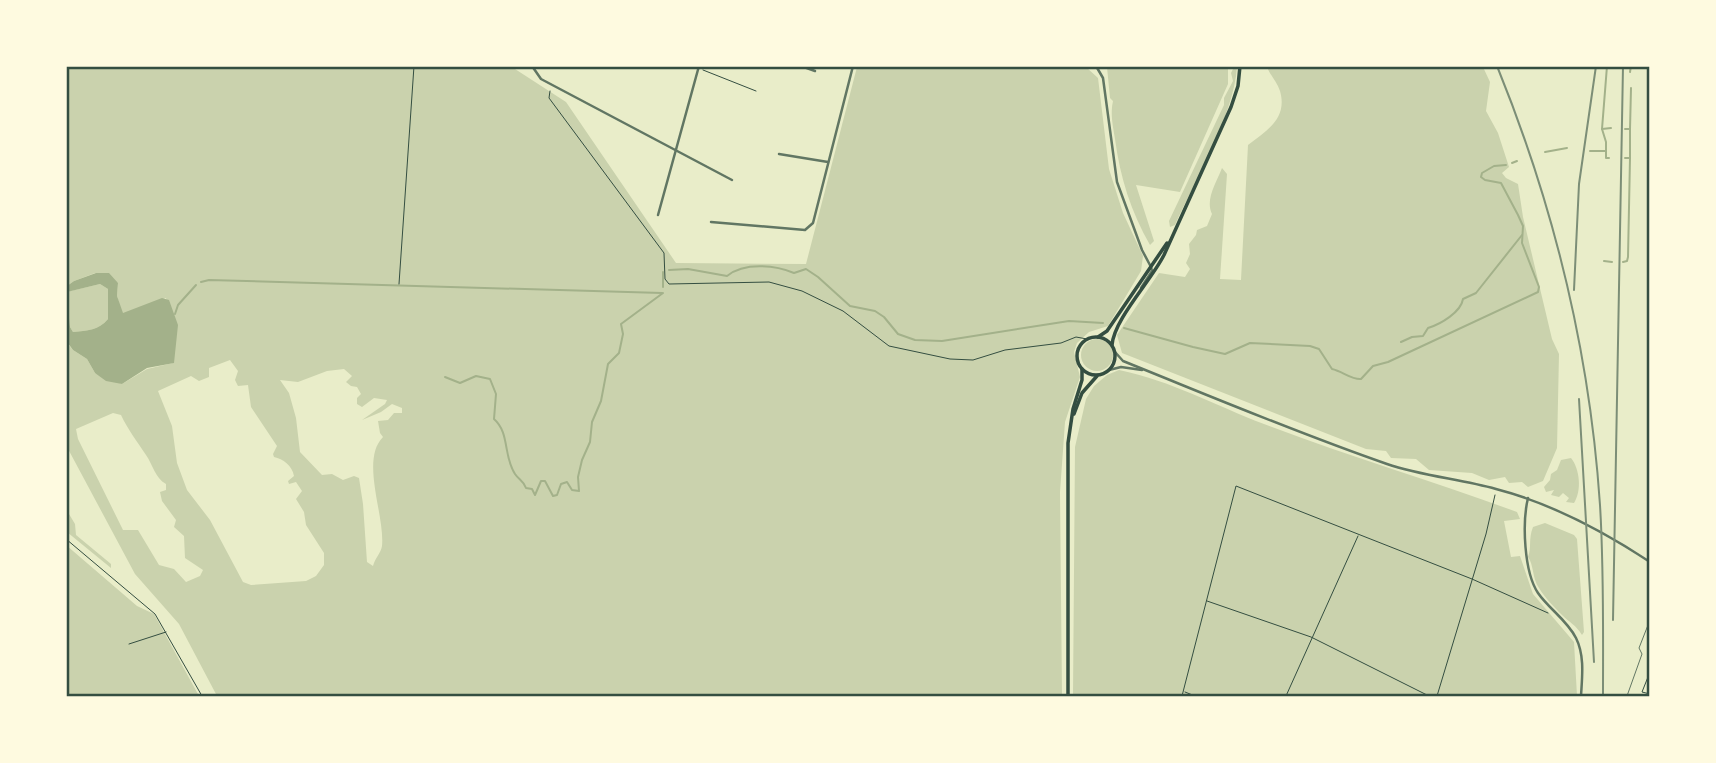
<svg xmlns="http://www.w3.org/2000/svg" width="1716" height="763" viewBox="0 0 1716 763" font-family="Georgia,serif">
<rect width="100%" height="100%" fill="#e9edc9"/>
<g fill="#cad2ad" fill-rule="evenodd">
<path d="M504 66 515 69 566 102 676 263 806 264 857 67H1086L1098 78 1109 169 1123 213 1143 256 1141 271 1108 326 1089 332 1077 343 1074 352 1080 377 1065 422 1060 492 1062 696H217L179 624 135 574 67 447 66 342 73 350 87 359 95 373 122 384 147 369 173 363 175 344 166 298 123 314 121 312 117 296 118 283 95 273 74 281 67 286V67ZM230 360 238 371 235 380 238 386 248 385 251 407 277 446 273 454 274 457C283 459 292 465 294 476L288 481 289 484 296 482 302 491 296 499 304 512 306 525 324 553V565L316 576 306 581 251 585 243 582 210 520 187 490 177 463 172 426 158 391 191 376 199 381 209 377V368ZM344 369 352 376 346 382 351 386 357 387 361 394 357 398V404L362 407 374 398 387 400 385 404 362 420 381 412 392 404 402 408V413H394L388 420 378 421 380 433 383 437C360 460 385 515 382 546 381 553 375 558 373 566L367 562 363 504 359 478 354 476 343 480 332 474 322 475 300 452 296 418 289 393 280 380 298 382 327 371ZM113 413 121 415C128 430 137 441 146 455 153 465 155 478 166 484V490L160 492 162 501 176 520 174 527 184 536 185 558 203 570 200 576 186 582 174 569 159 565 138 530H123L78 439 76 429Z"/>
<path d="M1107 67H1228V84L1180 192 1136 185 1154 241 1150 245C1131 212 1120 177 1115 139 1113 126 1110 114 1113 101L1110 98Z"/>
<path d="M1234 67H1237C1234 114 1195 180 1175 225L1170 227 1169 221 1224 105V98L1233 81 1231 73Z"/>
<path d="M1267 67H1483L1490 82 1486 111 1498 133 1509 167 1502 173 1506 178 1518 184 1523 217 1552 339 1559 354 1557 448 1543 481 1528 487 1522 482 1509 483 1505 477 1489 480 1472 473 1429 470 1416 459 1391 458 1386 451 1366 449 1122 353 1117 335 1159 273 1185 277 1190 269 1186 263 1190 254 1189 244 1196 235 1197 230 1207 226 1212 214C1205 200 1216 183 1222 168L1227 174 1220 279 1241 280 1248 145C1266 131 1288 119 1280 91 1277 82 1270 75 1267 67Z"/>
<path d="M100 284 108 289V319C99 330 87 331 73 332L70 327 69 317 67 316 66 292Z"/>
<circle cx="1097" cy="355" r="16"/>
<path d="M1119 370C1172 381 1214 405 1264 424 1347 456 1433 481 1517 512L1520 519 1504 521 1511 557 1520 556 1533 594 1574 642 1577 696H1073L1075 447 1086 399 1094 386 1107 375Z"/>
<path d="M1571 458C1580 469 1582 491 1574 503L1566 502 1569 498 1563 493 1559 497 1551 495 1554 490 1546 492 1544 487 1550 480 1551 474 1557 470 1561 460Z"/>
<polygon points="66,509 75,524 76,535 111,564 111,568 67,532"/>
<path d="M1545 523 1574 535 1577 539 1584 632 1582 635C1576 625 1569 622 1562 615 1554 607 1545 598 1539 588 1532 578 1534 565 1528 557 1532 547 1528 540 1533 527Z"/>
<polygon points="66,545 137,606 154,614 199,696 67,696"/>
</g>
<path fill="#a3b18a" d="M96 273H109L118 283 117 296 123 313 162 298 169 300 178 325 174 363 147 368 122 384 106 381 95 373 87 359 73 350 67 342V316L69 317 70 327 73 332C87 331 99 330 108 319V289L100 284 67 292V286L74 281Z"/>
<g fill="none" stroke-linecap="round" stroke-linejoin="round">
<g stroke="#a3b18a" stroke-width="2">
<polyline points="1630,72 1631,66"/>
<polyline points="1602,129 1607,66"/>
<polyline points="1625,129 1630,129 1631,88"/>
<polyline points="1590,151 1606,151"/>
<polyline points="1545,152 1567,148"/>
<polyline points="1609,158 1606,158 1606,142 1602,129 1611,128"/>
<polyline points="1625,158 1630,158 1630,129"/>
<polyline points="1512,163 1517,161"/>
<polyline points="1604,261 1612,262"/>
<polyline points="1623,262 1627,261 1628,257 1630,158"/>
<path d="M669 270 688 269 727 276C744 262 775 265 794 273L806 269 818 277 850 306 875 311 884 317 898 334 915 340 942 341 1069 321 1103 323"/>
<polyline points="201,282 209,280 662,293"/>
<polyline points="663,287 663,272"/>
<polyline points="175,314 178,305 196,285"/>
<path d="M1124 328 1193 347 1225 354 1250 343 1310 346 1319 349 1332 369C1342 371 1352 380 1361 379L1373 366 1388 362 1538 292 1539 287 1522 243 1523 226 1518 215 1501 183 1485 180 1481 177 1482 173 1494 166 1506 165"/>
<path d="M1401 342 1412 337 1423 336 1428 328C1441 324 1461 312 1463 299L1476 293 1522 235"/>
<path d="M445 377 460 383 476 376 490 379 496 394 494 419C510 433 503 456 515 474 519 480 523 480 526 488L532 489 535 495 541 481H545L553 496 557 495 561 484 567 482 572 490 579 491 578 477 582 460 590 442 592 422 601 401 608 364 619 353 623 334 621 324 663 293"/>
</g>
<g stroke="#344e41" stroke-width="1">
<polyline points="703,70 756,91"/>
<polyline points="550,91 549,98 664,253 665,279 669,284 769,282 802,291 843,311 889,346 950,359 973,360 1005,350 1061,343 1076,337 1087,339"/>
<polyline points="399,284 414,66"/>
<polyline points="66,539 155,614 202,696"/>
<polyline points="1207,601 1311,637 1429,696"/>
<polyline points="129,644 166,632"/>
<polyline points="1650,672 1642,692 1650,694"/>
<polyline points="1185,692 1195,696"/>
<polyline points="1182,696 1236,486 1472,579 1548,613"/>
<polyline points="1286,696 1358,536"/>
<polyline points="1437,696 1486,534 1495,495"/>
</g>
<polyline stroke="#617663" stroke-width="1" points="1627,696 1642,654 1639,648 1650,620"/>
<g stroke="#617663" stroke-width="2.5">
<polyline points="532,66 541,79 732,180"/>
<polyline points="801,66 815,71"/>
<polyline points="1096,66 1103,78 1117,182 1142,250 1151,267 1152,271 1141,288"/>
<polyline points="779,154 828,162"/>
<polyline points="658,215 699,66"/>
<polyline points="711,222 805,230 813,223 853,66"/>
<path d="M1115 352 1123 361C1210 396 1297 433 1387 464 1422 476 1460 479 1496 489 1550 503 1603 531 1650 562"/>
<polyline points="1109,370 1121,367 1142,370"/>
<path d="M1528 498C1522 523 1524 572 1538 593 1549 609 1567 620 1576 638 1585 656 1582 678 1581 696"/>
</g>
<g stroke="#344e41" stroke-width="3.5">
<circle cx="1096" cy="356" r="19"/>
<polyline points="1098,337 1107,331 1167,243"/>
<path d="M1112 345C1114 319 1151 281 1164 255L1231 107 1238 86 1240 66"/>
<polyline points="1074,414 1082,393 1097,376"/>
<polyline points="1068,696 1068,443 1073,409 1082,380 1082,369"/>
</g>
<g stroke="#7c8e77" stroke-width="2">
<path d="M1497 66C1554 206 1590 355 1600 505 1604 569 1603 633 1603 696"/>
<polyline points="1574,290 1579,184 1596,66"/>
<polyline points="1579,399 1594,662"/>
<polyline points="1613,620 1623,66"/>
</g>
</g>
<rect width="1716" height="763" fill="none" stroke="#fefae0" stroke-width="136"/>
<rect x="68" y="68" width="1580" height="627" fill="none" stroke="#344e41" stroke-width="2.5"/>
</svg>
